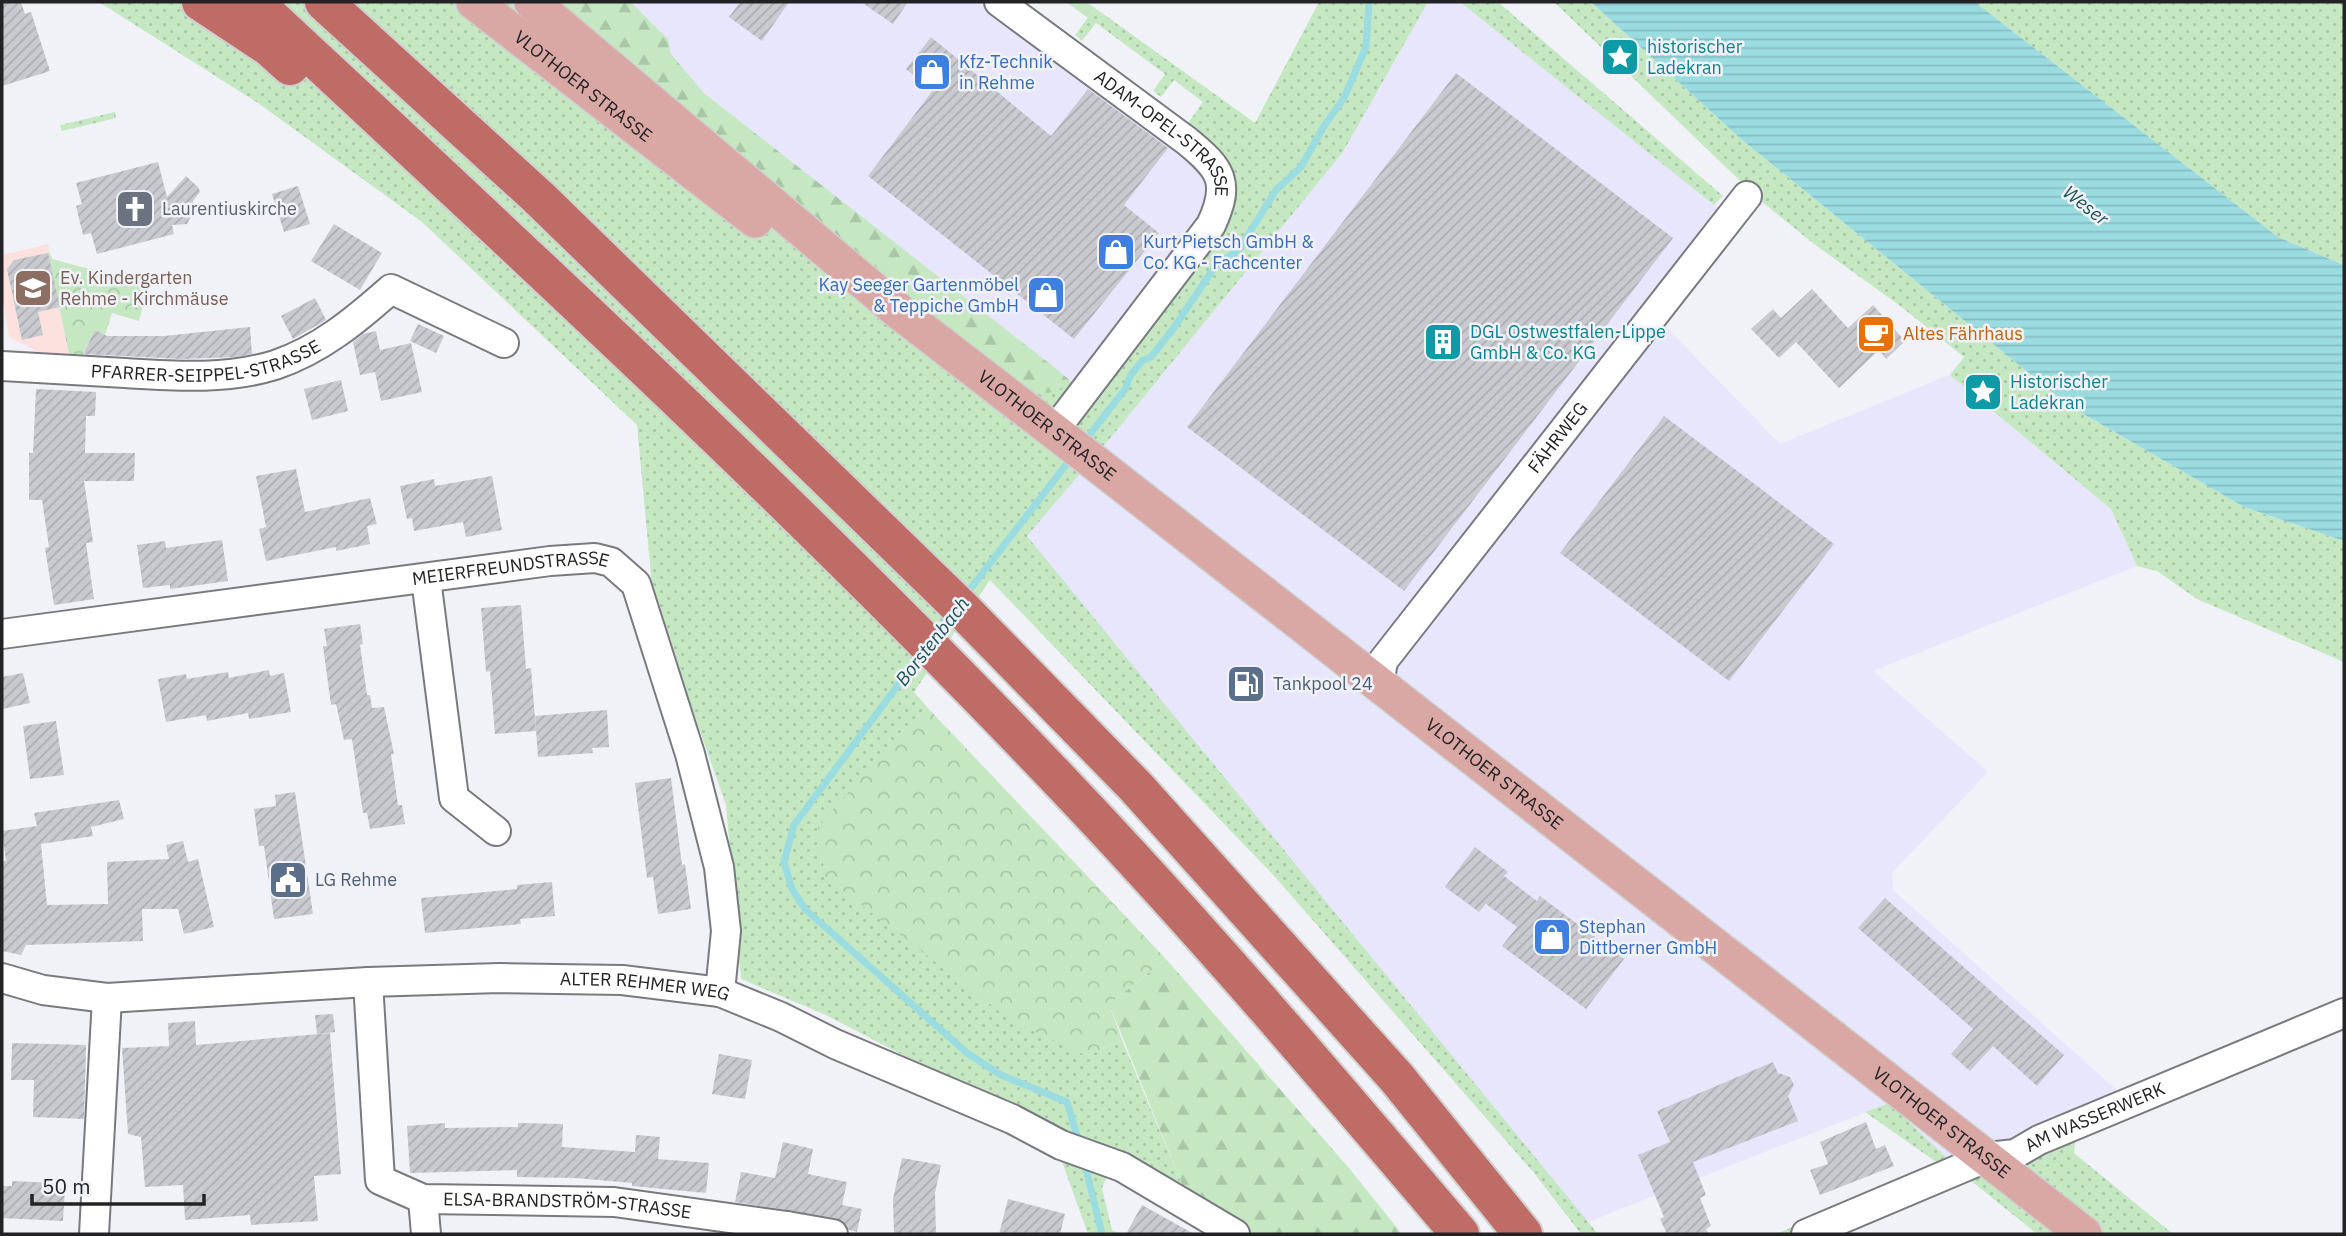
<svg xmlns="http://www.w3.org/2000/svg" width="2346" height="1236" viewBox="0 0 2346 1236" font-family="'IBM Plex Sans',sans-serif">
<defs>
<pattern id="grass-dots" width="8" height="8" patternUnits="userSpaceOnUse" patternTransform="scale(1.75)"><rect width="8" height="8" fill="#c5e8c3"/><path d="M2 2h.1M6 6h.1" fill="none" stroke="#a9c7a7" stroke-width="1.8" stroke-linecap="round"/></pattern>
<pattern id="forest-firs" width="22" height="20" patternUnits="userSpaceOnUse" patternTransform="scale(1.75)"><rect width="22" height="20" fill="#c5e8c3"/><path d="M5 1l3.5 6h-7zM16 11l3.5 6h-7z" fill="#a9c7a7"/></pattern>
<pattern id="park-crowns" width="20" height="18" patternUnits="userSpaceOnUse" patternTransform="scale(1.75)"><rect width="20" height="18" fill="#c5e8c3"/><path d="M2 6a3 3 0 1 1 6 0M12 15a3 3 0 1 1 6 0" fill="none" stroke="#a9c7a7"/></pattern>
<pattern id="water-rules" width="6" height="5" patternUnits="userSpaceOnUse" patternTransform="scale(1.75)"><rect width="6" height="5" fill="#9bdce1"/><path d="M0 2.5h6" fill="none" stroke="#85bcc1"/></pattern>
<pattern id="building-hatch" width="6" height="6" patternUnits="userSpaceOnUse" patternTransform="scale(1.75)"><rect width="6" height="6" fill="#c9cad0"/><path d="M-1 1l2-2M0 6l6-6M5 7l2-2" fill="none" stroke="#acadb2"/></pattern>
</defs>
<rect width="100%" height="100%" fill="#f1f2f8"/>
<g fill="#e8e6fc">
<polygon points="631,2 1018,2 1231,190 1088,395 704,93 671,54 668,39"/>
<polygon points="1428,2 1460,2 1741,225 1664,325 1780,444 1949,375 1965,357 1950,375 2111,509 2137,566 1873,671 1988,772 1892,873 1893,890 2120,1093 2048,1152 1970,1180 1889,1103 1588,1222 1026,536 1117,430 1343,152"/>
</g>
<polygon fill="#fce1df" points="48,244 50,253 48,253 70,359 57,362 9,337 2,294 2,255"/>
<g fill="url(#grass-dots)">
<polygon points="99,2 541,2 1074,384 1222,226 1186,126 1203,102 1174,80 1161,97 1153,91 1165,74 1096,23 1082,41 1075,35 1095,8 1255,123 1319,2 1428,2 1343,152 1117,430 1027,536 1598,1234 1581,1234 1534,1173 1275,877 990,580 914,692 927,707 896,737 1087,1056 1122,1040 1182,1184 1117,1148 1117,1155 1102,1188 1112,1230 1121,1234 1088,1234 1057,1148 1057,1125 1012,1112 826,1015 741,979 726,805 653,597 637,425 422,222 258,103"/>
<polygon points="1460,2 1498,2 1723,196 1714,205"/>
<polygon points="1554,2 1591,2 1741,139 2068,405 2244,507 2344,541 2344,662 2197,599 2157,571 2137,566 2111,509 1950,375 1964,357 1899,305 1814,244 1761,201"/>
<polygon points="1975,2 2344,2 2344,265 2278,237"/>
<polygon points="115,112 116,118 62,131 60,125"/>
<polygon points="1889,1103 1970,1180 2047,1152 2076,1137 2074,1153 2173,1234 2037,1234 1970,1180 1833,1234 1776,1234 1939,1164 1865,1112"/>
</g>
<g fill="url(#forest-firs)">
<polygon points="541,2 631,2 668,39 671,54 704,93 1059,371 1074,384 1048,393 1027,389 865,267"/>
<polygon points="1166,959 1349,1168 1402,1234 1252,1234 1182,1184 1109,1004"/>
</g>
<g fill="url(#park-crowns)">
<polygon points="48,253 50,253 52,259 148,285 139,321 112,313 105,335 95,330 80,359 70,359"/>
<polygon points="927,707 1166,959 1109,1004 1122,1040 1087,1056 1012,1021 825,877 818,827 896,737"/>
</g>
<polygon fill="#c5e8c3" points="1066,2 1086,2 1095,8 1088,18"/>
<polygon fill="url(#water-rules)" points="1591,2 1975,2 2278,237 2344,265 2344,541 2244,507 2068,405 1741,139"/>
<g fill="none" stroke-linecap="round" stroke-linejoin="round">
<g stroke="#9bdce1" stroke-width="7">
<polyline points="1084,442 1126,388 1130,376 1142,361 1151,357 1173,329 1214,268 1240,248 1276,190 1301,167 1324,126 1344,98 1366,47 1369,2"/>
<polyline points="964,597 1072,457"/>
<polyline points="934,636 950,615"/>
<polyline points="921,654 794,825 784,862 792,889 805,909 967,1053 1001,1075 1067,1102 1079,1142"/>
<polyline points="1084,1161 1102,1234"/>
</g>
</g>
<g fill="url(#building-hatch)">
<polygon points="2,2 21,2 25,14 31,12 50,71 2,86"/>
<polygon points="740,2 789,2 762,41 729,17"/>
<polygon points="861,2 908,2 893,24"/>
<polygon points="931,37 1051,136 1088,89 1168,148 1124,205 1159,233 1074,339 868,176 933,90 906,69"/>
<polygon points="1456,73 1673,238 1404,591 1187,427"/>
<polygon points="158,162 167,197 186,176 198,187 200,192 193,201 194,211 187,224 172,225 174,234 97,254 91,233 83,235 76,206 82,204 76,183"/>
<polygon points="298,186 310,224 284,232 272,194"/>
<polygon points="334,224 382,253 360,290 311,261"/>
<polygon points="48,253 60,307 38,312 43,335 22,340 7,269 14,260"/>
<polygon points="1812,289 1848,328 1873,305 1905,341 1886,359 1879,350 1839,388 1796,342 1779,358 1751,329 1773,309 1781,318"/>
<polygon points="315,298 326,320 293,339 281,316"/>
<polygon points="418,324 444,336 436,353 410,341"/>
<polygon points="250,327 252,354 236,357 182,359 83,354 95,330 107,336 164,336"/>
<polygon points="376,331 380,350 411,343 422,392 381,401 375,372 360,375 353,342 363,334"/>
<polygon points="341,380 348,411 312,420 304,389"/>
<polygon points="36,389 96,392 95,416 86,416 85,453 135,453 134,481 84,481 93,542 86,543 94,599 54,605 45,548 49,547 42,500 29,500 29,453 33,453"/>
<polygon points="1664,416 1834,544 1729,681 1560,553"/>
<polygon points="296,469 305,512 370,498 377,524 367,526 370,544 336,551 336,547 266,561 259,529 266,527 256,476"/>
<polygon points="492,476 502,530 466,537 463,522 414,531 412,518 407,519 400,486 434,479 435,486"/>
<polygon points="222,540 228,581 170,589 170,585 143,588 137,545 165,541 166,548"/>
<polygon points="521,605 526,669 531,668 536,731 495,734 490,671 486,672 481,608"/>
<polygon points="360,624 363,644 360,645 367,695 370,695 372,708 384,707 394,754 391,754 398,805 402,805 405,824 370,829 367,813 363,813 352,739 344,740 336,704 331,705 323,646 327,646 324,629"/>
<polygon points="269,670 270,676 284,673 291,712 249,719 248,713 207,721 206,715 166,722 158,679 186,674 187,679 228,672 229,678"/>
<polygon points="23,673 30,703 2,709 2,677"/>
<polygon points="607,710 609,747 592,748 593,753 538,757 535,716"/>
<polygon points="56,721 64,775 30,779 23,726"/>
<polygon points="671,778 682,865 685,864 691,909 658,914 653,877 647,878 635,783"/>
<polygon points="295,792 313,914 274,919 264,846 259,846 254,809 276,806 275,795"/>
<polygon points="119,800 124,819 91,827 93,836 41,844 47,905 108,904 107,862 169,859 166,845 183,841 188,862 198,859 214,927 184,934 178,909 142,909 143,941 26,945 21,955 2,951 2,861 6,861 2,831 37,826 34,813"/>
<polygon points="1475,847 1508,872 1504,876 1537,901 1540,896 1624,959 1586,1009 1502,946 1517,927 1486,904 1479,912 1445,887"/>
<polygon points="552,882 555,916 520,919 521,924 425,933 421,898 517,889 517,885"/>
<polygon points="1885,898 2064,1055 2037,1086 1993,1046 1970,1071 1951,1054 1973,1029 1858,928"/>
<polygon points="333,1014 335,1032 317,1034 315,1015"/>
<polygon points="195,1021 196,1045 330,1033 341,1174 314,1176 318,1221 251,1225 250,1215 185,1220 183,1185 145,1187 141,1137 128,1134 122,1048 169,1046 168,1023"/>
<polygon points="12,1043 86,1045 84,1119 33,1117 34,1080 11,1080"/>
<polygon points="719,1054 752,1060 745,1099 712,1094"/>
<polygon points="1773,1062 1778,1073 1790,1077 1794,1085 1788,1096 1798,1121 1693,1162 1706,1195 1700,1198 1711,1226 1706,1229 1708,1234 1667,1234 1660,1219 1664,1217 1638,1155 1670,1142 1657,1111"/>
<polygon points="1866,1122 1876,1149 1885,1145 1894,1166 1820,1195 1810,1170 1828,1164 1820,1142"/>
<polygon points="445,1123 445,1128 518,1127 518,1123 563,1124 562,1147 635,1152 636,1135 660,1137 658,1159 709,1163 706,1193 632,1186 632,1183 575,1178 517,1177 517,1170 410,1173 407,1126"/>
<polygon points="783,1142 813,1149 808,1174 847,1182 842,1205 862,1209 857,1232 849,1230 844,1222 836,1218 735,1202 741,1172 775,1178"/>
<polygon points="902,1158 941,1165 935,1193 936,1234 894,1234 893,1199"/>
<polygon points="12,1181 56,1183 55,1188 65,1189 63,1221 2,1218 2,1186 12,1186"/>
<polygon points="1008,1199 1065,1214 1060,1234 999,1234"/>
<polygon points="1142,1205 1194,1234 1126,1234"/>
</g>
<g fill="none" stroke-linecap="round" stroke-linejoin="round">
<defs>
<g id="minor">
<path id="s1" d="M999 2 1187 141C1221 169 1231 182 1211 225L1054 431"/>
<path id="s2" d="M2 366C43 368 84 371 125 373 175 376 227 380 275 365 320 350 356 320 391 289L504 343"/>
<polyline points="426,579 454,798 496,831"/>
<path id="s3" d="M2 634 550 561 595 558 611 562 636 584 690 754 719 867 726 931 720 992"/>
<path id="s4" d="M1379 685 1383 661 1747 196"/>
<path id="s5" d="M2 978 43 990 107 998 368 982 500 978 622 980 720 992 781 1017 835 1044 1012 1119 1061 1145 1122 1167 1235 1234"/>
<path id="s6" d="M368 982 380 1180 423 1199 614 1202 787 1226"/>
<polyline points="423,1199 426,1234"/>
<polyline points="94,1234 107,998"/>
<polyline points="788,1234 787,1226 833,1234"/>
<path id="s7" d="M1806 1234 1988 1157 2015 1154 2039 1140 2344 1013"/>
</g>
<g id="major">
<path id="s8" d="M474 2 755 220"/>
<path id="s9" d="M532 2 902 314 1094 462 2084 1234"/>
</g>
<g id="highway">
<polyline points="201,2 269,47 290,66"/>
<path d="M254 2C529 258 806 513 1064 785 1202 930 1331 1082 1460 1234"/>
<polyline points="324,2 538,197 963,610 1136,787 1396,1077 1523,1234"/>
</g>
</defs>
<use href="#minor" stroke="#797a80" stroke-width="32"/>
<use href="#major" stroke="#cfcfcf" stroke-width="38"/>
<use href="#highway" stroke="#cfcfcf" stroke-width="42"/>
<use href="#minor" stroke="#fff" stroke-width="28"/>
<use href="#major" stroke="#d9a7a4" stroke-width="35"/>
<use href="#highway" stroke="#bf6c67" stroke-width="38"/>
</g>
<defs>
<symbol id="sight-square" viewBox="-11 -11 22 22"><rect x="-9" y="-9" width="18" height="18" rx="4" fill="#0f9aa8" stroke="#f1f2f8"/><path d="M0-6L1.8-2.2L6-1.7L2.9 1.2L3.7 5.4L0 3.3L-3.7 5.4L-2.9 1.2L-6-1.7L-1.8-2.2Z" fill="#fff"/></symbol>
<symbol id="shop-square" viewBox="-11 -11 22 22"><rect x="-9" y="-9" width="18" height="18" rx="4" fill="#3f7fe0" stroke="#f1f2f8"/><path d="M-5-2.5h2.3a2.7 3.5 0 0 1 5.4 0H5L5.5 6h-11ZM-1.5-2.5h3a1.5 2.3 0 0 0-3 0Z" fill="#fff"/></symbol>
<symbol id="church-square" viewBox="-11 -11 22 22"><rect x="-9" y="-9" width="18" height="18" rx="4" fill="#6b7280" stroke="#f1f2f8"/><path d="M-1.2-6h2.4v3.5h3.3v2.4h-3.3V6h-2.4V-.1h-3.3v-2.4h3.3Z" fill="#fff"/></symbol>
<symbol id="school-square" viewBox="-11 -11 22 22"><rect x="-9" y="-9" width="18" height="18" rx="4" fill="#8d6e63" stroke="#f1f2f8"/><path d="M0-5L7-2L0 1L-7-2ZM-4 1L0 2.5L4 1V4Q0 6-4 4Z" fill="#fff"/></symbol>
<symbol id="cafe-square" viewBox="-11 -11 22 22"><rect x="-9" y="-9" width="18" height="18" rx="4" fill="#e8710a" stroke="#f1f2f8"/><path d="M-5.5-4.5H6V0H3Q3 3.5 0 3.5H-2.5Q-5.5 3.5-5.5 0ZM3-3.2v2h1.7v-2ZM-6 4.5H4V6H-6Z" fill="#fff"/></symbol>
<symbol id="building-square" viewBox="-11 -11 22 22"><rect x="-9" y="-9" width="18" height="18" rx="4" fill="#0f9aa8" stroke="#f1f2f8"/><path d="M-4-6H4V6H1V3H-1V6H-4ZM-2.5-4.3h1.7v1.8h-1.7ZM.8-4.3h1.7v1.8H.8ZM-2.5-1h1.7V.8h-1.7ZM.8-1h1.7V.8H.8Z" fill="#fff"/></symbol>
<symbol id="fuel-square" viewBox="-11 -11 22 22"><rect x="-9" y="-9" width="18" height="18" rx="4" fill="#5c6f8a" stroke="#f1f2f8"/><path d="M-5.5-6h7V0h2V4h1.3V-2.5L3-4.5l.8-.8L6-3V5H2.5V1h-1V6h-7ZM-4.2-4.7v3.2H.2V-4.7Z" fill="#fff"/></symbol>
<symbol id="civic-square" viewBox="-11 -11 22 22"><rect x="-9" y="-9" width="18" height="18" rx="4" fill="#5c6f8a" stroke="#f1f2f8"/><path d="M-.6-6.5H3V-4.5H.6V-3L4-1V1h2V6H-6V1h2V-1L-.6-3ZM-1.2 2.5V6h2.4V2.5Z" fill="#fff"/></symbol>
</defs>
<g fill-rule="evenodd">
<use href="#sight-square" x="1598" y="35" width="44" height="44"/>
<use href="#shop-square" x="910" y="50" width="44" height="44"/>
<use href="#church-square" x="113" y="187" width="44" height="44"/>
<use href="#shop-square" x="1094" y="230" width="44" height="44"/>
<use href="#school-square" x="11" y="266" width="44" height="44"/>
<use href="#shop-square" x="1024" y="273" width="44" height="44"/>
<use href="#cafe-square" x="1854" y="312" width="44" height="44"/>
<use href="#building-square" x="1421" y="320" width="44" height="44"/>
<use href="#sight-square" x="1961" y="370" width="44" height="44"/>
<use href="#fuel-square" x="1224" y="662" width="44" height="44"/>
<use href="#civic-square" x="266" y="858" width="44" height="44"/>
<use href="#shop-square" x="1530" y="915" width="44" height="44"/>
</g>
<g text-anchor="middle" stroke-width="5" stroke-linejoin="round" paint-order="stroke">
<g font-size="18" fill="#0d838f" stroke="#f1f2f8" text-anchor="start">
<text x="1647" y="53">historischer<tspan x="1647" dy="21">Ladekran</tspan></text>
<text x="1470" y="338">DGL Ostwestfalen-Lippe<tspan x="1470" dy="21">GmbH &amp; Co. KG</tspan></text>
<text x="2010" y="388">Historischer<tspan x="2010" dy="21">Ladekran</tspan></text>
</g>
<g font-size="18" fill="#366cbe" stroke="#f1f2f8" text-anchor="start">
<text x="959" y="68">Kfz-Technik<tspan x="959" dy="21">in Rehme</tspan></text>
<text x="1143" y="248">Kurt Pietsch GmbH &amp;<tspan x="1143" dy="21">Co. KG - Fachcenter</tspan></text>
<text x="1019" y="291" text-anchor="end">Kay Seeger Gartenmöbel<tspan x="1019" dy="21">&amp; Teppiche GmbH</tspan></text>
<text x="1579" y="933">Stephan<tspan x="1579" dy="21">Dittberner GmbH</tspan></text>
</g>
<g font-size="18" fill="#232325" stroke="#f1f2f8">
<text dy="6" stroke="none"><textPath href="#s8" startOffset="138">VLOTHOER STRASSE</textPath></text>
<text dy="6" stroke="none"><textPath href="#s1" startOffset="212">ADAM-OPEL-STRASSE</textPath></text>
<text dy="6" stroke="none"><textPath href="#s2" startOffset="206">PFARRER-SEIPPEL-STRASSE</textPath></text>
<text dy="6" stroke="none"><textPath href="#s9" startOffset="667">VLOTHOER STRASSE</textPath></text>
<text dy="6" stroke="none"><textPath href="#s4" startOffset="308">FÄHRWEG</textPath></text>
<text dy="6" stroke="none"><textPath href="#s3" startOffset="513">MEIERFREUNDSTRASSE</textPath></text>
<text dy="6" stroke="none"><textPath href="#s9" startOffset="1234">VLOTHOER STRASSE</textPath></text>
<text dy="6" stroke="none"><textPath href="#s5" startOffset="646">ALTER REHMER WEG</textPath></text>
<text dy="6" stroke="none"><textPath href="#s7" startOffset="313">AM WASSERWERK</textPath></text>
<text dy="6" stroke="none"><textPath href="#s9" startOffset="1801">VLOTHOER STRASSE</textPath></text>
<text dy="6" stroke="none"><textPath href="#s6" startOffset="390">ELSA-BRANDSTRÖM-STRASSE</textPath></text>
</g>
<g font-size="18" fill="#5b616d" stroke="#f1f2f8" text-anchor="start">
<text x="162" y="215">Laurentiuskirche</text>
</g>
<g font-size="18" fill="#785e54" stroke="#f1f2f8" text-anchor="start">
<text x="60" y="284">Ev. Kindergarten<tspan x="60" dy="21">Rehme - Kirchmäuse</tspan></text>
</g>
<g font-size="18" fill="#c56008" stroke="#f1f2f8" text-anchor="start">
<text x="1903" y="340">Altes Fährhaus</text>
</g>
<g font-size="18" fill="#4e5e75" stroke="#f1f2f8" text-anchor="start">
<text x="1273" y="690">Tankpool 24</text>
<text x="315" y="886">LG Rehme</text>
</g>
<g font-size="19" font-style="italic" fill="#1b5357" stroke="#f1f2f8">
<text transform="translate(2086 205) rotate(38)" y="7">Weser</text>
<text transform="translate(932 641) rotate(-52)" y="7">Borstenbach</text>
</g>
</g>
<rect width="2346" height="1236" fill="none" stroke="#232325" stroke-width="7"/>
<path d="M32 1194v10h172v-10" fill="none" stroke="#232325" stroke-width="3.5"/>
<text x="42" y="1194" font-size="21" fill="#232325" stroke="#f1f2f8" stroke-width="5" paint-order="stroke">50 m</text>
</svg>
